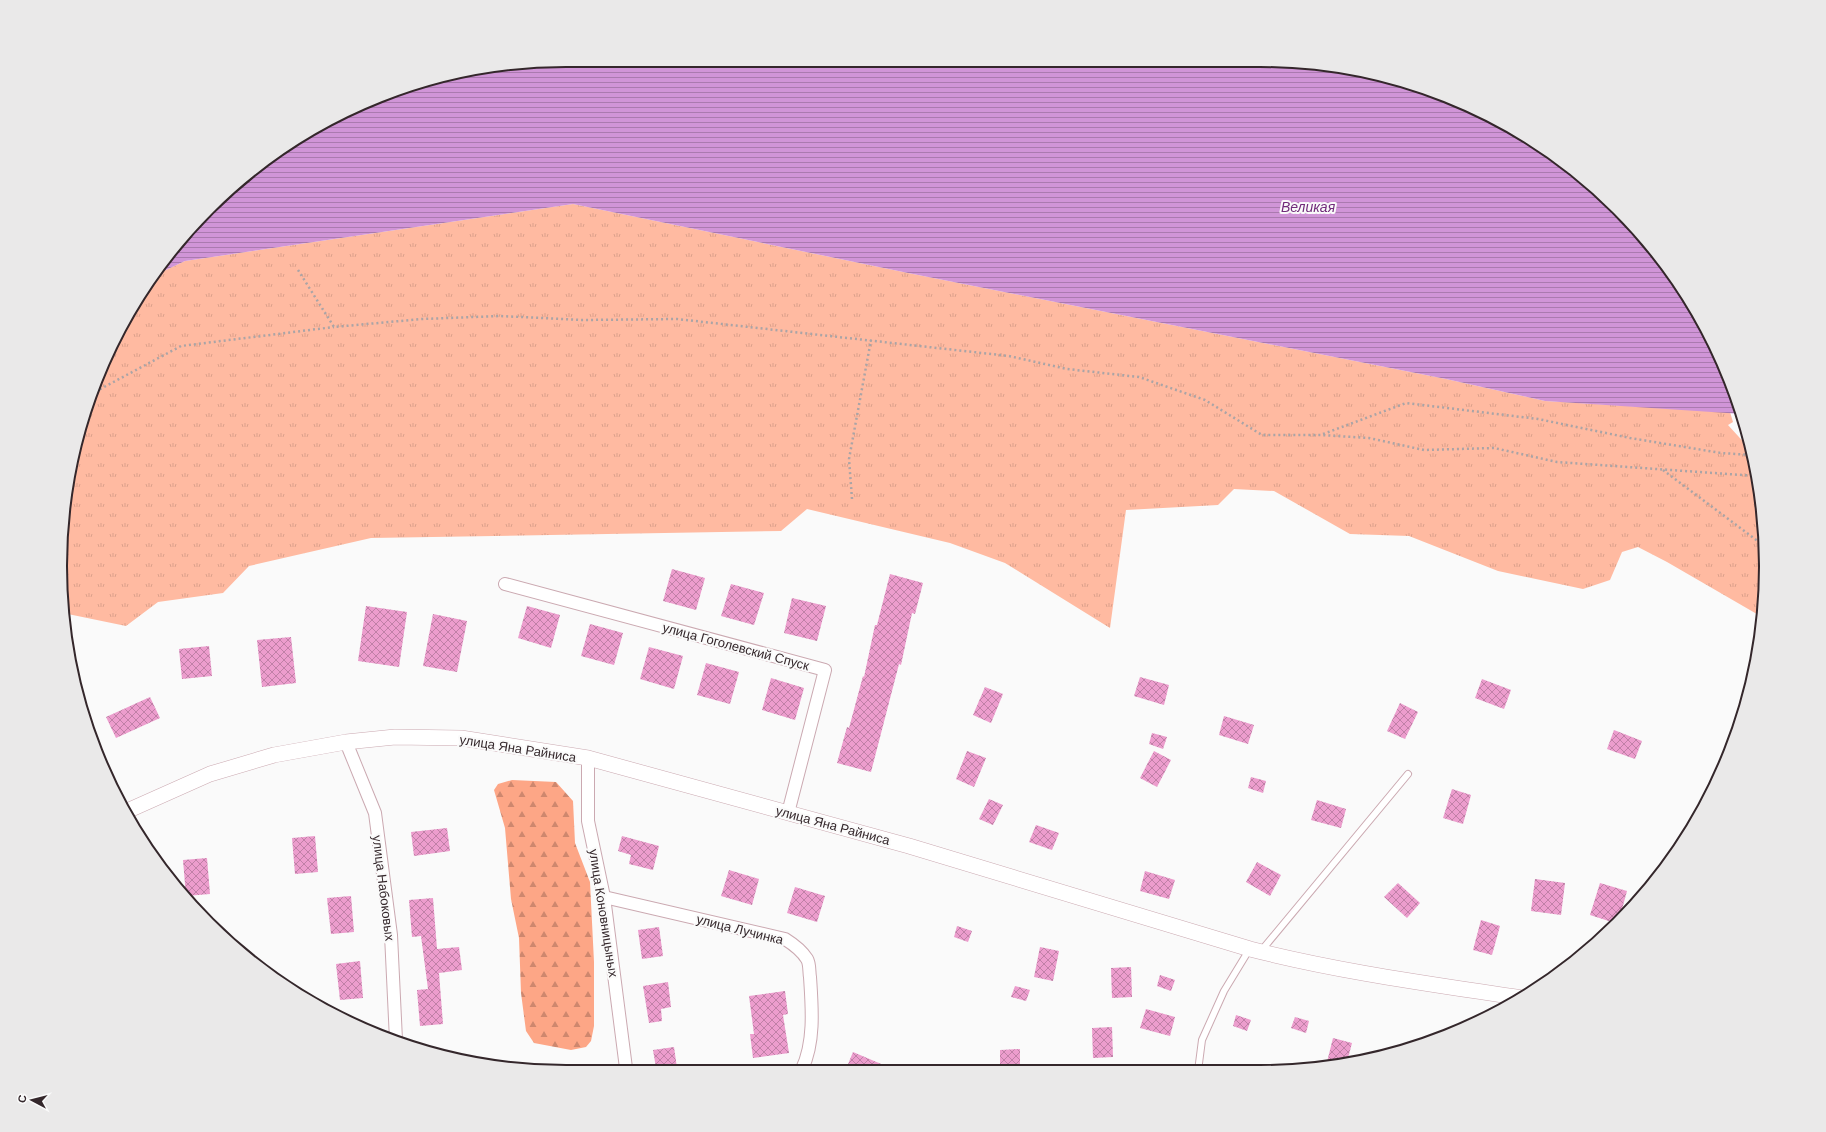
<svg xmlns="http://www.w3.org/2000/svg" width="1826" height="1132" viewBox="0 0 1826 1132" font-family="Helvetica,sans-serif">
<defs>
<pattern id="grass-tufts" width="24" height="20" patternUnits="userSpaceOnUse"><rect width="24" height="20" fill="#ffbaa1"/><path d="M3 7l-1-3M5 7V3M7 7l1-3M15 17l-1-3M17 17v-4M19 17l1-3" fill="none" stroke="#dba08b"/></pattern>
<pattern id="forest-firs" width="22" height="20" patternUnits="userSpaceOnUse"><rect width="22" height="20" fill="#fda686"/><path d="M5 1l3.5 6h-7zM16 11l3.5 6h-7z" fill="#ce876e"/></pattern>
<pattern id="water-rules" width="6" height="5" patternUnits="userSpaceOnUse"><rect width="6" height="5" fill="#d095d7"/><path d="M0 2.5h6" fill="none" stroke="#aa7aaf"/></pattern>
<pattern id="building-cross-hatch" width="8" height="8" patternUnits="userSpaceOnUse"><rect width="8" height="8" fill="#ec9dcd"/><path d="M0 0l8 8M0 8l8-8" fill="none" stroke="#c080a7"/></pattern>
</defs>
<rect width="100%" height="100%" fill="#fafafa"/>
<polygon fill="url(#grass-tufts)" points="573,204 908,273 1446,379 1545,401 1730,412 1733,422 1728,425 1749,448 1762,500 1765,599 1762,617 1667,562 1638,547 1622,552 1610,580 1583,589 1498,571 1409,536 1350,534 1274,491 1234,489 1218,505 1126,510 1110,628 1005,563 950,543 807,509 781,531 371,538 249,566 223,593 158,602 126,626 63,613 60,566 70,468 87,404 112,342 153,276 185,261"/>
<polygon fill="url(#forest-firs)" points="512,780 556,782 573,801 575,843 590,882 594,962 594,1026 591,1041 586,1047 571,1050 534,1043 526,1031 521,993 519,938 511,899 505,828 494,790 498,784"/>
<polygon fill="url(#water-rules)" points="500,64 1326,64 1453,98 1568,164 1640,232 1698,313 1739,403 1742,414 1545,401 1446,379 908,273 573,204 185,261 153,276 164,258 258,164 342,112 404,87"/>
<g fill="url(#building-cross-hatch)">
<polygon points="672,569 705,578 696,610 663,601"/>
<polygon points="890,574 923,583 915,614 912,613 901,665 899,664 871,772 837,763 847,727 849,728 863,676 864,677 875,625 877,625"/>
<polygon points="731,584 764,593 754,625 721,616"/>
<polygon points="792,598 826,606 817,641 784,633"/>
<polygon points="366,606 407,612 399,667 358,661"/>
<polygon points="527,606 560,615 551,648 518,638"/>
<polygon points="433,614 467,621 457,672 423,666"/>
<polygon points="590,624 623,633 614,665 581,656"/>
<polygon points="291,637 296,683 262,687 257,640"/>
<polygon points="209,646 212,676 182,679 179,649"/>
<polygon points="649,647 683,656 674,689 640,679"/>
<polygon points="706,663 739,672 730,704 697,695"/>
<polygon points="1140,677 1169,685 1164,705 1134,696"/>
<polygon points="771,678 804,688 795,720 762,710"/>
<polygon points="1482,679 1511,690 1504,709 1475,698"/>
<polygon points="985,687 1003,694 991,723 973,715"/>
<polygon points="150,697 160,718 116,738 106,717"/>
<polygon points="1400,703 1418,712 1405,739 1387,731"/>
<polygon points="1224,716 1254,725 1248,744 1219,735"/>
<polygon points="1614,730 1642,741 1635,759 1607,749"/>
<polygon points="1152,733 1167,737 1163,749 1149,744"/>
<polygon points="967,751 986,758 974,787 956,779"/>
<polygon points="1154,751 1171,760 1157,787 1140,778"/>
<polygon points="1251,777 1266,781 1263,793 1248,788"/>
<polygon points="1452,789 1471,795 1463,824 1443,818"/>
<polygon points="989,799 1003,805 993,825 979,819"/>
<polygon points="1317,800 1346,809 1341,828 1311,820"/>
<polygon points="1036,825 1059,833 1052,850 1029,842"/>
<polygon points="447,828 450,851 414,856 411,832"/>
<polygon points="315,836 318,872 295,874 292,838"/>
<polygon points="622,836 659,846 653,870 629,864 631,855 618,851"/>
<polygon points="207,858 210,894 186,896 183,860"/>
<polygon points="1257,862 1281,875 1270,896 1246,882"/>
<polygon points="729,870 759,879 752,905 721,896"/>
<polygon points="1145,871 1175,880 1169,899 1140,891"/>
<polygon points="1535,879 1565,883 1561,915 1531,911"/>
<polygon points="1398,883 1420,903 1407,918 1384,897"/>
<polygon points="1600,883 1627,891 1619,920 1615,923 1590,915"/>
<polygon points="795,887 825,896 817,922 787,913"/>
<polygon points="351,896 354,932 331,934 327,898"/>
<polygon points="433,898 437,949 459,947 462,970 439,973 443,1024 420,1026 417,990 428,989 421,936 412,937 409,900"/>
<polygon points="1481,920 1500,926 1492,955 1473,950"/>
<polygon points="957,926 972,931 968,942 954,937"/>
<polygon points="659,927 663,956 642,959 638,930"/>
<polygon points="1040,947 1059,951 1053,981 1034,977"/>
<polygon points="360,961 363,998 340,1000 336,964"/>
<polygon points="1131,967 1132,997 1112,998 1111,968"/>
<polygon points="1160,975 1175,980 1171,991 1157,986"/>
<polygon points="668,982 671,1007 661,1009 662,1021 649,1023 643,986"/>
<polygon points="1015,986 1030,990 1026,1001 1011,997"/>
<polygon points="785,991 788,1014 783,1015 789,1053 753,1058 750,1034 754,1034 749,996"/>
<polygon points="1146,1009 1175,1017 1170,1036 1140,1028"/>
<polygon points="1236,1015 1251,1020 1247,1031 1233,1026"/>
<polygon points="1295,1017 1309,1021 1306,1033 1291,1028"/>
<polygon points="1112,1027 1113,1057 1093,1058 1092,1028"/>
<polygon points="1333,1038 1352,1043 1347,1062 1326,1066"/>
<polygon points="674,1047 677,1068 656,1068 653,1050"/>
<polygon points="1020,1049 1020,1070 1000,1070 1000,1050"/>
<polygon points="853,1052 893,1069 846,1069"/>
</g>
<g fill="none" stroke-linecap="round" stroke-linejoin="round">
<defs>
<g id="service">
<polyline points="1261,951 1408,774"/>
<polyline points="1198,1071 1202,1040 1224,991 1249,950"/>
</g>
<g id="minor">
<polyline points="505,584 825,670 788,813"/>
<polyline points="346,742 375,813 391,935 396,1040"/>
<polyline points="588,758 588,821 604,897 626,1068"/>
<path d="M604 897 785 939C793 944 802 951 807 959 810 964 809 972 810 977 812 1007 815 1042 802 1069"/>
</g>
<path id="tertiary" d="M127 811 210 774 274 755 346 742 395 737 461 738 588 758 909 846 1250 949C1340 972 1431 984 1522 998"/>
</defs>
<use href="#service" stroke="#cba9b1" stroke-width="8"/>
<use href="#minor" stroke="#cba9b1" stroke-width="14"/>
<use href="#tertiary" stroke="#cba9b1" stroke-width="16"/>
<g stroke="#aaa4a6" stroke-width="2.5" stroke-dasharray="2 3" stroke-linecap="butt">
<polyline points="298,270 334,327 422,319 500,316 583,320 677,319 1009,356 1067,369 1139,377 1205,400 1262,435 1321,435 1369,438 1424,450 1494,448 1557,462 1756,476"/>
<polyline points="91,394 181,346 334,327"/>
<polyline points="1323,434 1406,403 1538,419 1630,438 1721,453 1751,455"/>
<polyline points="1663,470 1763,545"/>
<polyline points="1753,476 1759,487"/>
<polyline points="852,499 849,459 871,340"/>
</g>
<use href="#service" stroke="#fff" stroke-width="6"/>
<use href="#minor" stroke="#fff" stroke-width="12"/>
<use href="#tertiary" stroke="#fff" stroke-width="15"/>
</g>
<g text-anchor="middle" stroke-width="4" stroke-linejoin="round" paint-order="stroke">
<g font-size="13" fill="#34272b" stroke="#fafafa">
<text transform="translate(736 646) rotate(15)" y="5">улица Гоголевский Спуск</text>
<text transform="translate(518 748) rotate(9)" y="5">улица Яна Райниса</text>
<text transform="translate(833 825) rotate(15)" y="5">улица Яна Райниса</text>
<text transform="translate(384 888) rotate(83)" y="5">улица Набоковых</text>
<text transform="translate(604 913) rotate(81)" y="5">улица Коновницыных</text>
<text transform="translate(740 929) rotate(14)" y="5">улица Лучинка</text>
</g>
<g font-size="14" font-style="italic" fill="#712c7a" stroke="#fafafa">
<text x="1308" y="212">Великая</text>
</g>
</g>
<path d="M0 0H1826V1132H0ZM566 67H1260A499 499 0 0 1 1759 566V566A499 499 0 0 1 1260 1065H566A499 499 0 0 1 67 566V566A499 499 0 0 1 566 67Z" fill="#eae9e9" fill-rule="evenodd"/>
<path fill="none" stroke="#34272b" stroke-width="2" d="M566 67H1260A499 499 0 0 1 1759 566V566A499 499 0 0 1 1260 1065H566A499 499 0 0 1 67 566V566A499 499 0 0 1 566 67Z"/>
<g transform="translate(32 1100) rotate(277)" stroke="#fafafa" stroke-width="3" paint-order="stroke">
<path d="M0-3L7 15L0 10L-7 15Z" fill="#34272b"/>
<text y="-6" font-size="11" font-weight="bold" text-anchor="middle" fill="#34272b">С</text>
</g>
</svg>
